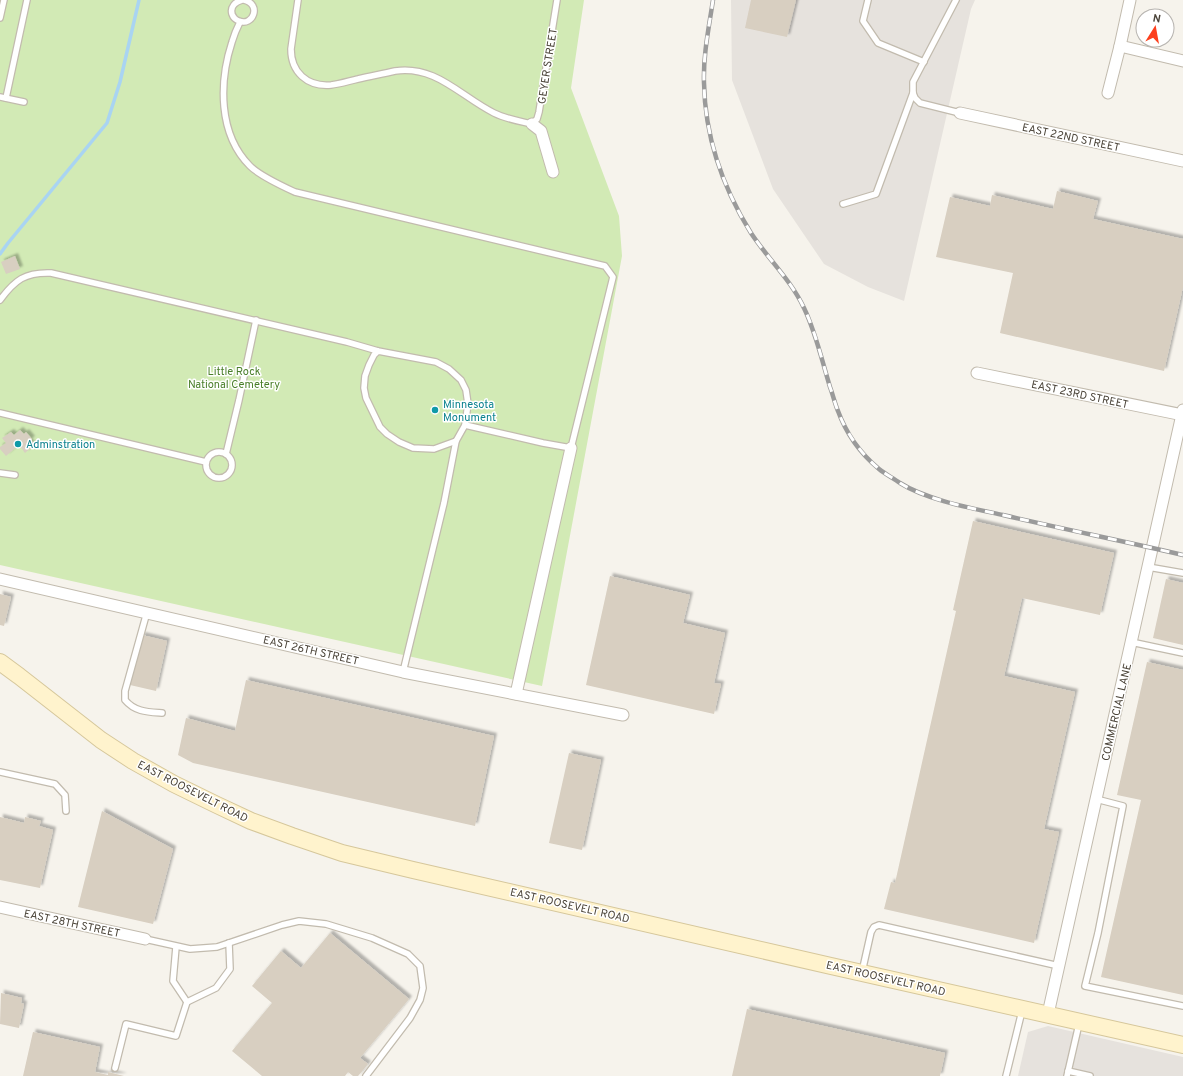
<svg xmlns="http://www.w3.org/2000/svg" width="1183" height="1076" viewBox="0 0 1183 1076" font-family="Overpass,sans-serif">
<defs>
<filter id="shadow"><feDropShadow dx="3" dy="-3" stdDeviation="1" flood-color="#0004"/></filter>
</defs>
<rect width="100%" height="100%" fill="#f6f3ec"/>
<g fill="#e6e2dd">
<polygon points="731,0 975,0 971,9 904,301 868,287 824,264 773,189 732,80"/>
<polygon points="1048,1026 1183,1057 1183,1076 1018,1076 1028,1032"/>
</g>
<polygon fill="#d2eab5" points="0,0 584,0 571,88 619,216 622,256 542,686 0,565"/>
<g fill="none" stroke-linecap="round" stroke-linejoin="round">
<polyline stroke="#a9d4f2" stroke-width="3.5" points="0,254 8,243 107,123 120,82 139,0"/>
</g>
<g fill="#d8cfc1" filter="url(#shadow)">
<polygon points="751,0 796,0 787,37 745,28"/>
<polygon points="1057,191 1098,201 1093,219 1183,239 1183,287 1164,371 1000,333 1013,273 936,257 950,197 990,206 992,195 1053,209"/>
<polygon points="15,256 20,269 6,274 1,262"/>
<polygon points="20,430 24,434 26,432 32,439 29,441 33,446 25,453 19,445 6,456 0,449 0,447 6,443 2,438 11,432 14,435"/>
<polygon points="973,521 1114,553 1100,615 1022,598 1004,676 1075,692 1044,829 1059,832 1034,943 884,909 891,882 895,883 956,611 953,610"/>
<polygon points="610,576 690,595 683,623 725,633 714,683 721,684 714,714 586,685"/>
<polygon points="1166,579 1183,583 1183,645 1153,638"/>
<polygon points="0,594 11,597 4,626 0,625"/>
<polygon points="142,635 167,641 156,691 130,685"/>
<polygon points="1147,662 1183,670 1183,995 1101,977 1141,800 1117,795"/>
<polygon points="246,680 494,736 475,826 193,763 178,755 186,718 235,731"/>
<polygon points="569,753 601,760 582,850 549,843"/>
<polygon points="102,811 173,849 153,924 78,907"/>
<polygon points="0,817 24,823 25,817 41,821 39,826 53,830 40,888 0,880"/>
<polygon points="330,933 409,999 360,1058 368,1064 358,1076 353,1076 348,1072 345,1076 262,1076 232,1051 272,1003 252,986 281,951 301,968"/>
<polygon points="1,993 22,998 21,1003 24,1004 19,1028 0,1024"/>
<polygon points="747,1009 945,1053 940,1076 732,1076"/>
<polygon points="33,1032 100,1047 95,1072 108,1075 108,1072 124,1076 23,1076"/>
</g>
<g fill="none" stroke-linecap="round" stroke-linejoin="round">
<defs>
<g id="lane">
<path d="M242 0C235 2 230 7 232 14 233 17 236 20 239 21 253 27 262 4 244 0"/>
<path d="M298 0 291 49C291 72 307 87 331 85 340 84 349 81 358 79 370 76 383 74 395 71 436 65 460 96 494 113 506 119 519 121 532 124L537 119 539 112 557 0"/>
<polyline points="868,0 863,21 878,43 924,62"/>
<polyline points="956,0 913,82 913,93 915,98 920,103 960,113"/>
<polyline points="0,18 4,0"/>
<path d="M240 22C237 28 234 35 232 42 219 82 218 134 250 166 260 176 282 186 295 192L605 266 613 277 571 448 543 443 465 425"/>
<polyline points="0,97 24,102"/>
<polyline points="6,98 27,0"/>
<polyline points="843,204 876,194 913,93"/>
<path d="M0 300C15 280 25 272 51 273L347 342 378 351 436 362 449 369 461 380 466 390 468 404 465 425 456 441 434 449 413 448 399 442 387 434 380 427 366 398 364 388 365 376 369 365 374 355 378 351"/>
<polyline points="0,413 206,462"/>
<circle cx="219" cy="465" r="13"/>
<polyline points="226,454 239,400 256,320"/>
<polyline points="0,473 15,475"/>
<polyline points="1148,567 1183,573"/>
<path d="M147 612 125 691V700C135 712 148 712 162 713"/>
<polyline points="1131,642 1183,653"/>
<polyline points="403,672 444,503 456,441"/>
<polyline points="0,772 55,784 65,795 66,811"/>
<polyline points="1096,799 1123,806 1098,933 1085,986 1183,1006"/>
<polyline points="145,939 190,949 217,947 282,925 299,921 326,924 372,938 408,954 420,966 423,988 420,1000 410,1018 366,1076"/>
<polyline points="176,947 173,981 187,1002 216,988 230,969 229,943"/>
<polyline points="862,972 871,932 874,927 879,925 1059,966"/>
<polyline points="115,1068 126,1024 176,1036 187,1002"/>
<polyline points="1068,1071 1090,1076"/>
<polyline points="1006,1076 1022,1011"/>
<polyline points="1067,1076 1079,1024"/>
</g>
<g id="street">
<polyline points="1120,46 1183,61"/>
<polyline points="1108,93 1120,46 1130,0"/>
<polyline points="960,113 1183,161"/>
<polyline points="532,124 541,131 553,172"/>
<polyline points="977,373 1183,415"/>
<polyline points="0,579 403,672 623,715"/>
<polyline points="516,694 571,448"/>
<polyline points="0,907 145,939"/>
<polyline points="1048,1014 1183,410"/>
</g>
<polyline id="secondary" points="0,662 19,676 101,740 133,761 174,784 217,805 251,821 292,836 342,853 413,870 831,966 1183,1045"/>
</defs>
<use href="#lane" stroke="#c2bbae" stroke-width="8"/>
<use href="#street" stroke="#c2bbae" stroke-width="13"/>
<use href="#secondary" stroke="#d6c79b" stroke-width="18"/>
<use href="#lane" stroke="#fff" stroke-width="5.5"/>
<use href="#street" stroke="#fff" stroke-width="11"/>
<use href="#secondary" stroke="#fff3cd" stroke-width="16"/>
<defs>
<path id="rail" d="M713 0C709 27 703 55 704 83 705 136 723 188 751 233 768 259 791 280 804 308 816 333 822 361 830 387 833 395 835 404 838 411 846 433 861 454 879 469 885 474 893 478 900 483 927 500 971 508 1003 515 1063 529 1123 541 1183 555"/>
</defs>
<use href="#rail" stroke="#9a9a9a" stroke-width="4.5"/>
<use href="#rail" stroke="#fff" stroke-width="3" stroke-dasharray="9" stroke-linecap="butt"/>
</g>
<g fill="#0f9aa8" stroke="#fff" stroke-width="1.5">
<circle cx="435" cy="410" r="4"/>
<circle cx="18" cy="444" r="4"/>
</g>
<g text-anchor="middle" stroke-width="3" stroke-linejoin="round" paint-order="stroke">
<g font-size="11" fill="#4b4439" stroke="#fff">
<text transform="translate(547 66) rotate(-81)" y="4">GEYER STREET</text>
<text transform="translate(1071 137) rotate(12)" y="4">EAST 22ND STREET</text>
<text transform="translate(1080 394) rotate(12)" y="4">EAST 23RD STREET</text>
<text transform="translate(311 650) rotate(13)" y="4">EAST 26TH STREET</text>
<text transform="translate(1116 712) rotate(-77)" y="4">COMMERCIAL LANE</text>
<text transform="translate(193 791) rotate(27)" y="4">EAST ROOSEVELT ROAD</text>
<text transform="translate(570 905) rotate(13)" y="4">EAST ROOSEVELT ROAD</text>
<text transform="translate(72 923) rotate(12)" y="4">EAST 28TH STREET</text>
<text transform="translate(886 978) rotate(13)" y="4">EAST ROOSEVELT ROAD</text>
</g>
<g font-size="11" fill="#4a7f2a" stroke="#fff">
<text x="234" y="375">Little Rock<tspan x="234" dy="13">National Cemetery</tspan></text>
</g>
<g font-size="11" fill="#0d838f" stroke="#fff" text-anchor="start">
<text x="443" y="408">Minnesota<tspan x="443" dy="13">Monument</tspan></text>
<text x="26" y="448">Adminstration</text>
</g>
</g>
<g transform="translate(1155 28) rotate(11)"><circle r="19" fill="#ffffff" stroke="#b7b4b0"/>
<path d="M0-3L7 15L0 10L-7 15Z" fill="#fc3f1d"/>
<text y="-6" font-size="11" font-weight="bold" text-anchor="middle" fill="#4b4439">N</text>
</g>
</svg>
